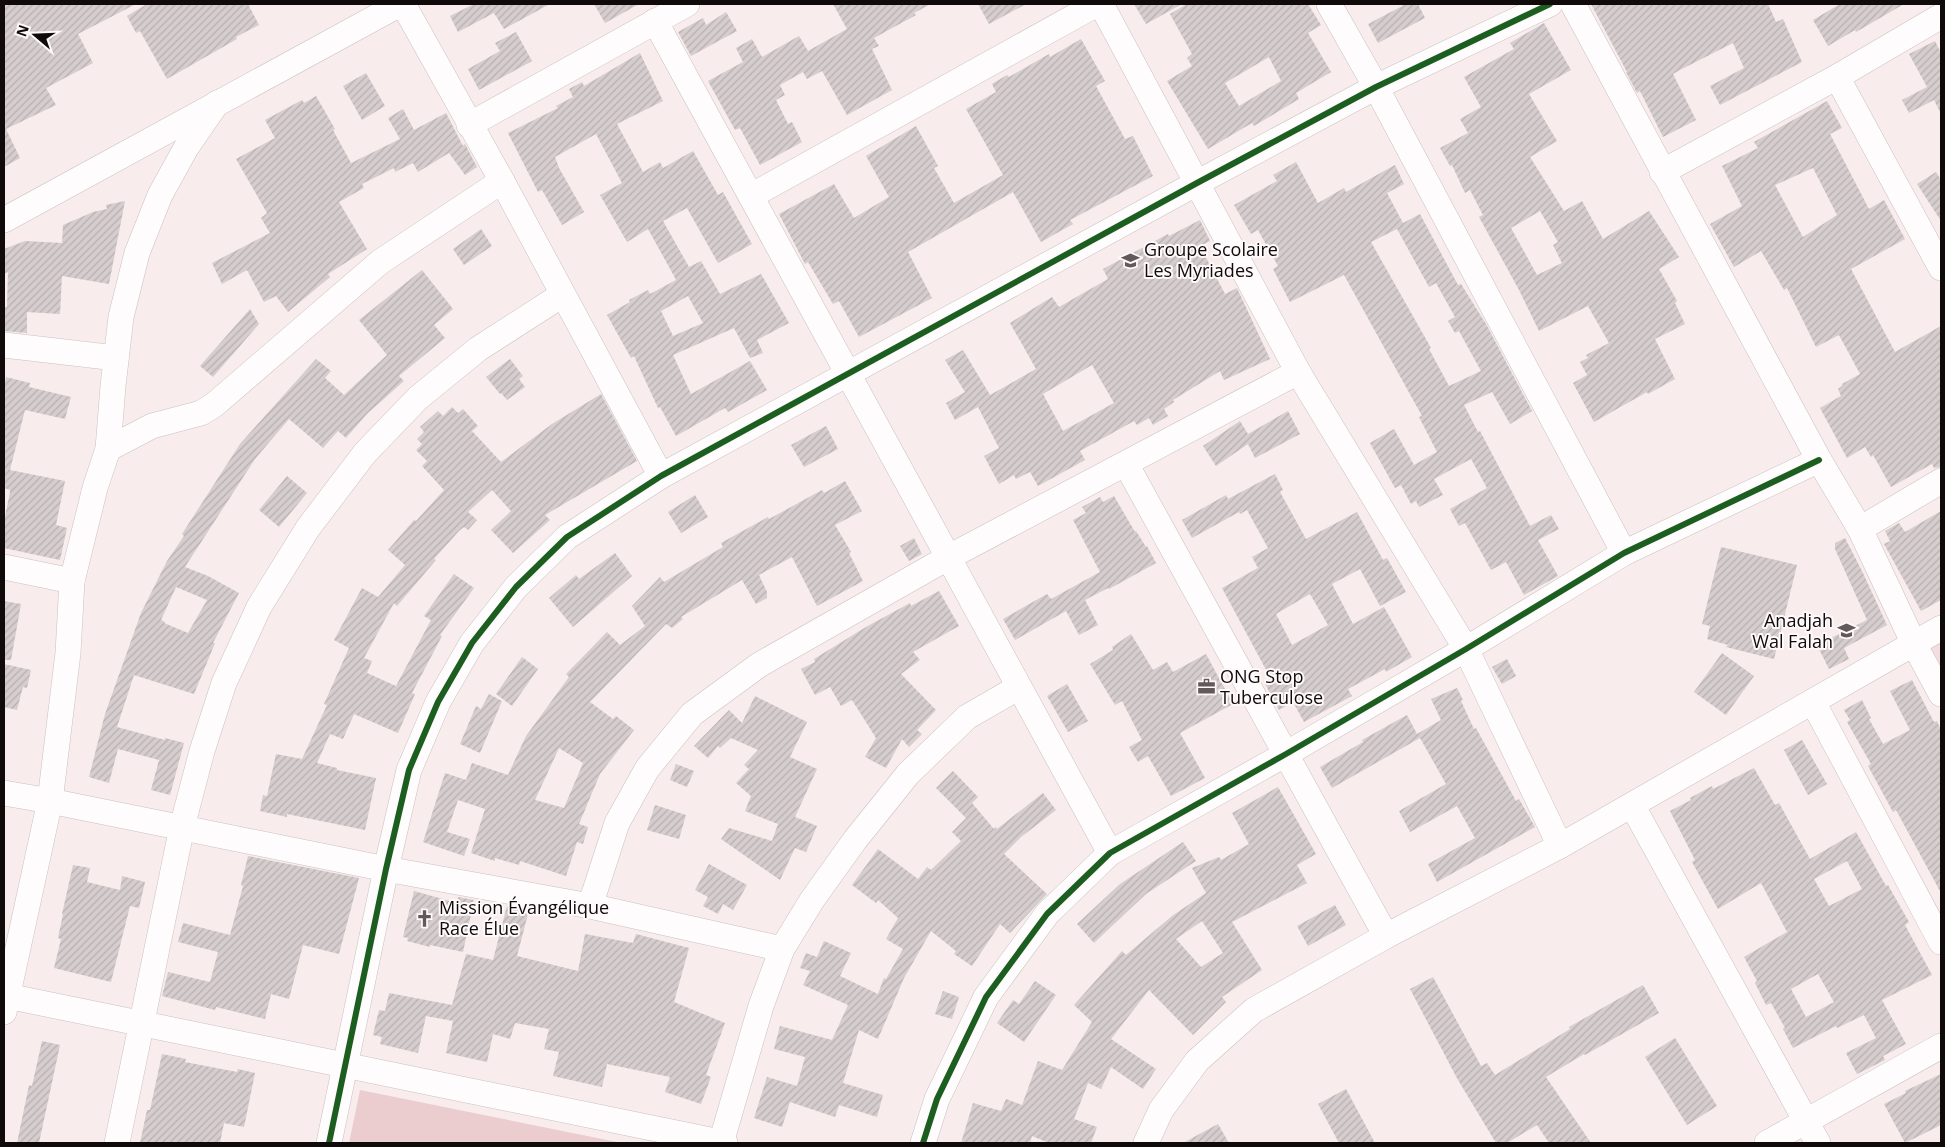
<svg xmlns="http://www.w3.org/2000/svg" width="1945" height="1147" viewBox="0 0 1945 1147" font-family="'Open Sans',sans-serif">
<defs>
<pattern id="building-hatch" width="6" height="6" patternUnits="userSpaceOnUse" patternTransform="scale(1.25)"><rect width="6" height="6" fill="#d6cdce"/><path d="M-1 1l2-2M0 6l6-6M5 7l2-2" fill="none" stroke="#b7afb0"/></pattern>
</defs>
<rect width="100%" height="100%" fill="#f8eced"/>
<polygon fill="#f2dddf" points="1941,633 1941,681 1921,645"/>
<polygon fill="#ebcdd0" points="360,1090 622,1143 349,1143"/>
<g fill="url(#building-hatch)" fill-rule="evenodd">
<polygon points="4,4 136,4 78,34 93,63 46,88 56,105 6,129 20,158 4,167"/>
<polygon points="147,4 248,4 259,25 236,37 237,39 167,79 140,31 136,33 127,16"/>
<polygon points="474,4 550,4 504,29 494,13 458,32 450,16"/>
<polygon points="594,4 639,4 605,23"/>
<polygon points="833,4 931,4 914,13 916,15 874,38 879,46 872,49 892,90 847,115 822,71 807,79 803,72 780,85 785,95 776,100 788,124 792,122 802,142 760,165 740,128 735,130 708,81 743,62 736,48 752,39 762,57 799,36 808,51 847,29"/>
<polygon points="978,4 1026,4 989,24"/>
<polygon points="1134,4 1182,4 1146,24"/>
<path d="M1187 4H1308L1321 25 1308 33 1331 72 1296 93 1299 99 1254 126 1252 123 1208 149 1167 81 1192 66 1187 58 1192 54 1170 14ZM1269 57 1281 81 1239 106 1225 83Z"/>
<polygon points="1406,4 1418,4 1425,18 1378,43 1368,24"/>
<polygon points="1591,4 1768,4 1776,22 1783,19 1802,62 1720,105 1710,86 1744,68 1733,43 1680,70 1673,74 1696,120 1663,137 1640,91 1637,93 1626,72 1627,72"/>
<polygon points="1840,4 1904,4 1856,32 1855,30 1828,46 1813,20"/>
<polygon points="726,12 737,31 691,56 678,32 703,18 706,25"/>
<path d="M1544 23 1571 70 1529 94 1557 141 1530 157 1564 211 1582 201 1603 239 1649 211 1679 257 1659 269 1677 301 1675 303 1685 324 1655 339 1675 379 1648 394 1647 392 1594 422 1573 383 1587 375 1580 362 1588 358 1586 355 1609 343 1589 308 1588 306 1539 331 1519 290 1479 217 1483 215 1470 190 1465 193 1452 165 1450 166 1440 148 1468 133 1460 119 1481 107 1464 77 1514 49 1510 43ZM1540 211 1558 242 1553 245 1562 263 1537 275 1511 228Z"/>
<polygon points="516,32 532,61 479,90 468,69 500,51 495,43"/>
<polygon points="1081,39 1105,81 1096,86 1125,139 1133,136 1153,176 1070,220 1073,224 1041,242 1013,192 908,252 932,298 859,337 839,301 833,304 808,262 805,264 779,214 834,184 854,218 889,197 866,156 916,126 938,166 934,168 954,203 1003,175 966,109 996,92 992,84 1007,75 1009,77 1049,54 1050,57"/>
<polygon points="1935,41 1941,53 1941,114 1934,100 1909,113 1902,100 1927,87 1909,54"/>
<path d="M640 53 663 101 617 124 643 172 660 162 663 168 693 151 718 195 723 192 752 244 718 263 687 208 663 221 689 267 701 261 720 294 761 274 789 323 757 340 763 353 750 358 734 328 673 355 691 394 750 361 767 390 728 412 725 408 676 436 660 407 658 408 634 356 631 358 607 315 630 302 629 300 648 290 650 294 676 280 674 276 648 229 627 242 600 195 622 183 596 134 555 157 559 168 584 212 562 225 542 190 538 192 508 133 558 108 556 106 573 97 569 89 582 82 584 86ZM688 296 703 323 673 336 661 311Z"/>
<polygon points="366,73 385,106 362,120 343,86"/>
<polygon points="316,96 335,129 333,130 351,163 400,139 388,118 403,109 414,130 446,113 463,146 465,144 477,167 465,175 449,153 418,172 413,163 395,172 394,168 362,184 364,188 339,202 367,249 328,274 330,277 288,312 276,296 264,302 247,270 222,284 212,263 270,233 261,218 267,213 236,159 275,138 265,120 302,100 304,103"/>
<path d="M1827 101 1842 128 1830 134 1869 209 1884 200 1905 239 1851 269 1895 352 1941 326V467L1934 468 1932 464 1891 487 1873 455 1871 457 1865 447 1847 458 1820 408 1841 396 1838 389 1843 385 1842 384 1860 374 1839 335 1816 347 1787 288 1784 290 1761 251 1734 267 1710 224 1742 206 1722 166 1758 148 1754 142ZM1813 168 1837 215 1803 237 1775 185Z"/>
<path d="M1296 162 1318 203 1344 188 1346 192 1395 165 1404 184 1387 193 1403 223 1420 214 1458 285 1461 284 1486 324 1532 411 1510 424 1492 392 1464 405 1478 432 1480 431 1530 526 1551 515 1559 529 1538 540 1558 576 1524 595 1506 562 1491 570 1465 523 1459 526 1450 509 1487 488 1471 459 1434 479 1443 495 1419 507 1416 501 1411 504 1401 485 1395 488 1370 443 1394 429 1414 465 1437 452 1419 417 1422 416 1344 275 1290 302 1273 269 1278 266 1258 230 1251 234 1234 205 1277 181 1273 175ZM1397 229 1429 287 1436 283 1455 317 1448 321 1455 333 1459 331 1481 371 1449 386 1429 349 1431 348 1371 242Z"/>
<polygon points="1936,172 1941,180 1941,221 1917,184"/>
<polygon points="125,201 109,284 62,276 60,314 27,312 27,333 4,331 4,307 7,307 8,272 4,274 4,249 25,241 62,243 63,225 93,212 107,209 106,205"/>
<path d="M1200 220 1210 241 1200 246 1225 294 1237 288 1270 359 1224 380 1220 371 1173 400 1174 402 1164 409 1168 416 1153 425 1149 418 1137 425 1134 421 1080 451 1085 460 1038 486 1030 472 1016 479 1014 475 999 484 984 456 999 448 978 407 955 420 946 403 965 392 945 360 963 350 990 395 1036 369 1010 323 1052 297 1059 307 1108 279 1103 269 1168 234 1169 236ZM1092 365 1114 403 1063 431 1043 394Z"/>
<polygon points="481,229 492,246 464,265 453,249"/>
<path d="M422 270 453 309 434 325 445 338 399 376 404 381 367 414 346 438 338 431 323 448 289 419 255 459 185 567 208 576 239 593 213 643H215L194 694 134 675 117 727 165 740V738L184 743 170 795 151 790 159 760 118 749 109 783 89 777 105 714 141 613 167 561 184 536 182 534 240 444 316 359 331 371 325 378 344 395 387 355 359 320ZM176 587 207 600 188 633 164 623 165 622 161 620Z"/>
<polygon points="250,309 259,324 213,377 200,366"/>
<polygon points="510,359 523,376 519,379 525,387 507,400 501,393 500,394 486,377"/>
<polygon points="6,377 30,383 29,387 71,397 65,419 25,410 10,470 65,481 56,525 67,528 60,560 4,548 4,522 10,492 10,490 4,488 4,388"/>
<polygon points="601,394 637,461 545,515 550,520 513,553 491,530 511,511 492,490 468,512 477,520 468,530 464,527 459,531 434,559 436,560 397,606 394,603 364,658 372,661 367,673 396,686 431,620 424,616 454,574 474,588 440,635 442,636 412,693 415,694 398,733 354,714 343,739 330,734 317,763 337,768 337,770 376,778 365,830 287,814 287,817 260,811 263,795 267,796 276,754 302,759 315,731 327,705 324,704 349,648 334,640 362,588 378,597 405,565 388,550 414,520 416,521 444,490 422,466 427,461 416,450 422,444 417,439 424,432 420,427 438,411 443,416 452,407 458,413 463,409 478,426 472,431 501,462 552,424"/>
<polygon points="1288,411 1300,434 1255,458 1248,444 1216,466 1203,446 1240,421 1248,434"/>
<polygon points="826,426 838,449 804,467 791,445"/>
<path d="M1275 474 1283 490 1280 492 1306 539 1357 512 1383 560 1387 558 1406 592 1380 606 1360 569 1332 584 1353 624 1384 607 1412 657 1386 672 1385 669 1348 689 1352 696 1304 722 1293 702 1279 710 1264 682 1271 679 1222 588 1258 568 1252 557 1268 548 1247 510 1240 514 1239 512 1192 538 1182 520 1226 495 1228 499ZM1310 594 1328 625 1292 645 1276 614Z"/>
<polygon points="287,476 307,493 279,527 259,510"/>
<path d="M845 481 862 511 835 525 851 552 849 553 863 581 817 606 792 557 759 575 767 592V598L756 604 742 580 681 617 683 619 672 628 666 624 590 702 613 719 616 716 634 730 600 774 579 824 588 827 583 844 577 842 566 876 520 861 519 865 495 858V861L471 853 485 809 458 800 447 832 470 839 464 856 423 842 445 773 466 780 472 763 508 775 526 736 569 677 566 674 607 632 620 645 645 626 632 606 660 577 664 582 723 547 721 543 768 517 769 519 822 490 824 493ZM559 748 583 763 564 808 535 800Z"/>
<polygon points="695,495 708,517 681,533 668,512"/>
<polygon points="1114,496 1135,532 1136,531 1146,547 1147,546 1156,563 1109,589 1108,588 1085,600 1098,625 1079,635 1066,611 1015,640 1003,619 1047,594 1051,599 1100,572 1073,520 1086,513 1082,507 1100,497 1103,502"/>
<polygon points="1941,511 1941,600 1921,611 1884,544 1890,541 1885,531 1899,523 1905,532"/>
<polygon points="914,538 922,554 909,561 900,546"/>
<polygon points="1845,538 1862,571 1887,625 1844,648 1849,659 1829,669 1817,645 1867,620 1835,549 1835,543"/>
<polygon points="1721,547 1797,565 1774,659 1726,647 1728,645 1707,639 1710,626 1702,624"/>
<polygon points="615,553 632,576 573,627 549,598 576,575 579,579"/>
<polygon points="939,591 959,626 913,652 920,660 901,674 936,710 917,730 922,734 909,747 902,739 886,768 865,757 876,738 852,700 841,706 830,687 815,695 801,669 815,662 814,659 866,627 910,603 911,606"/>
<polygon points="4,601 21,604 11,660 4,660"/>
<polygon points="1131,634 1153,670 1167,662 1173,672 1206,654 1233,704 1180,733 1205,778 1171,796 1148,756 1138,762 1129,747 1142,740 1122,701 1115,705 1090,664 1113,650 1112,647"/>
<polygon points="1722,653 1754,676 1726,715 1694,692"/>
<polygon points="522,657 538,669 512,706 496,694"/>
<polygon points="1507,659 1516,676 1502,684 1492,667"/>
<polygon points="4,664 31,670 27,688 23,687 17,710 4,707"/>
<polygon points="1912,680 1934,722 1937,721 1941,730 1941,893 1896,810 1893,812 1868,766 1871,764 1847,722 1850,720 1844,710 1862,700 1871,718 1869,719 1883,744 1910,730 1890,691"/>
<polygon points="1067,684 1088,721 1068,732 1047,696"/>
<polygon points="1457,688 1463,700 1461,701 1474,729 1476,728 1516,801 1519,799 1535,827 1437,882 1428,864 1475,838 1457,806 1410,832 1399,811 1446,784 1420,738 1332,788 1320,767 1363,742 1362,740 1407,715 1417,734 1441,720 1431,699"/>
<polygon points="489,694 502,701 480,753 460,744 476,706 481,709"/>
<polygon points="755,696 807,722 790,757 817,769 795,817 817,826 806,852 795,848 780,880 721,839 729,828 772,841 778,824 745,811 751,796 736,783 749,769 744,765 758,750 731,738 720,748 718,746 708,758 694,746 729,710 742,723"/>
<polygon points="1802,740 1827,784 1808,795 1784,750"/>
<polygon points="676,764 694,771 687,787 670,780"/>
<path d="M1754 768 1775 805 1779 803 1810 859 1856 832 1886 886 1888 885 1905 915 1909 922 1905 925 1932 975 1882 1000 1906 1044 1883 1056 1885 1060 1857 1074 1846 1053 1876 1038 1864 1015 1837 1028 1836 1026 1793 1048 1783 1029 1785 1028 1771 1003 1766 1005 1755 983 1757 981 1744 957 1787 932 1761 883 1718 909 1692 862 1695 860 1670 811 1691 800 1690 798 1712 786 1713 789ZM1847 861 1862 889 1829 906 1814 879ZM1818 974 1834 1002 1806 1017 1791 989Z"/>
<polygon points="953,771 978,797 972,803 994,829 996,827 997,829 1043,793 1056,810 1021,837 1004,854 1047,894 1010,933 1000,924 972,966 954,954 956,951 931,931 904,978 878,1039 859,1030 843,1083 883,1095 877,1117 839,1105 835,1117 790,1102 782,1127 754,1118 767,1077 797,1086 805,1057 774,1049 780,1026 832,1040 848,1005 803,985 810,971 800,968 806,953 817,957 824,941 851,953 840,976 878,994 884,978 886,979 903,949 886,939 898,918 878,900 876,903 852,885 878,849 918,879 927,867 931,870 961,841 952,832 966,818 936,788"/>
<path d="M1278 787 1316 854 1297 865 1307 883 1232 922 1262 970 1222 997 1226 1002 1193 1035 1149 990 1111 1039 1156 1069 1143 1089 1111 1067 1101 1089 1088 1083 1074 1119 1097 1127 1091 1143H1049L1032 1136 1030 1143H961L973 1103 1001 1111 1006 1099 1022 1105 1038 1061 1062 1070 1092 1022 1074 1005 1122 951 1126 955 1172 916 1206 893 1192 868 1219 857 1221 860 1249 844 1232 813ZM1202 921 1223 953 1201 967 1176 939Z"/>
<polygon points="655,805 686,815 679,839 647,830"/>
<polygon points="1183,842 1196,861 1146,894 1094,943 1077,924 1120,884"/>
<polygon points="248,856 359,878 339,954 303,945 289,999 271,994 265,1019 216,1007 215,1010 162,996 168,972 210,982 218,952 178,942 183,923 230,935 243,886 241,885"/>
<polygon points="709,864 747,885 733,910 723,904 718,914 703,906 708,897 695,890"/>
<polygon points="73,865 90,868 87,882 120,890 122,876 145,882 139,908 130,906 111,982 54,968 61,939 58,938 63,914 62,914"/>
<polygon points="414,891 457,903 458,897 474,900 463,952 430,945 430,947 407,941 408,938 403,937"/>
<polygon points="1335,905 1346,925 1308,946 1297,926"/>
<polygon points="507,906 529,910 517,956 578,971 585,934 633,943 636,934 689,948 674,1002 725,1023 706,1075 711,1077 701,1104 665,1092 670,1077 607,1064 602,1087 553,1076 559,1052 544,1049 549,1029 515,1023 510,1039 493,1034 487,1062 446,1053 453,1021 426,1016 418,1053 380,1044 382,1037 373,1035 379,1010 385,1011 389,993 452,1005 466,954 493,960"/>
<polygon points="1433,977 1481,1066 1487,1063 1495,1075 1570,1029 1569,1027 1643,985 1659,1013 1585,1055 1584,1054 1546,1077 1591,1143 1549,1143 1537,1125 1507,1143 1496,1143 1458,1080 1410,989"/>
<polygon points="1035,981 1056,995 1024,1042 997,1023 1013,1000 1019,1004"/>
<polygon points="943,991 959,997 952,1019 935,1014"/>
<polygon points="1675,1038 1717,1106 1687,1125 1645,1057"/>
<polygon points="42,1041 60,1045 39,1143 17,1143 29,1085 32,1086"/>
<polygon points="162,1054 186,1059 185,1062 237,1072 238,1069 255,1073 244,1127 224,1123 220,1143 140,1143 147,1110 150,1110"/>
<polygon points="1941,1074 1941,1125 1905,1143 1884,1104 1906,1093 1905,1091"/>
<polygon points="1346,1089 1375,1143 1339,1143 1318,1104"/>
<polygon points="1218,1124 1229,1143 1183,1143"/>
</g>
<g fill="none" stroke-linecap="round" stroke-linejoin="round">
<defs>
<g id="minor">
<polyline points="403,4 502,181 661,476"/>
<polyline points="1101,4 1298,372 1466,649 1560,846"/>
<polyline points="1329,4 1376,87 1624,553"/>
<polyline points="1573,4 1819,460 1860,529 1914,644 1941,694"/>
<polyline points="655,21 1110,853"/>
<polyline points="1837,77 1941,268"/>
<polyline points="469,125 687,4"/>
<polyline points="1662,172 1837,77 1941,16"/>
<polyline points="751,196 1097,4"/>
<polyline points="4,220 400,4"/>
<polyline points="4,345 116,358"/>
<polyline points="108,449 152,426 201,413 214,405 380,262 502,181"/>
<polyline points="1126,464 1386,936"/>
<polyline points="1860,529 1941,481"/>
<polyline points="4,567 72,581"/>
<polyline points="1813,702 1941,942"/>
<polyline points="4,793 50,801 386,869 590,906 782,949"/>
<polyline points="1632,805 1818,1143"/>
<polyline points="590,906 617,823 647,769 692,714 759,665 949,557 1298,372"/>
<polyline points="7,996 725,1143"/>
<polyline points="4,1012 50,801 68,653 72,581 95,488 108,449 113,386 121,317 137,253 160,195 186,148 217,103"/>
<polyline points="117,1143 182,827 202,751 224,683 259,607 308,528 365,453 418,398 478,349 562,295"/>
<polyline points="329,1143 386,869 409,770 438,702 472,643 516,587 567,537 661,476 1197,183 1376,87 1550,4"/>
<polyline points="721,1143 761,1006 782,949 812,900 855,840 908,774 967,717 1019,687"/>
<polyline points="923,1143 937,1099 986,997 1047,914 1110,853 1286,754 1466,649 1624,553 1819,460"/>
<polyline points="1146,1143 1161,1110 1197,1061 1254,1010 1386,936 1560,846 1941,628"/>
<polyline points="1767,1143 1941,1046"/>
</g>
</defs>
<use href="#minor" stroke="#cac1c2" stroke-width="26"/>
<use href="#minor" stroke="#fefcfc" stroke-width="25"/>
<defs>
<g id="cycleway">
<polyline points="329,1143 386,869 409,770 438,702 472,643 516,587 567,537 661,476 1197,183 1376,87 1550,4"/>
<polyline points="923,1143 937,1099 986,997 1047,914 1110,853 1286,754 1466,649 1624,553 1819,460"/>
</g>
</defs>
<use href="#cycleway" stroke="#fef9fa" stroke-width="9"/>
<use href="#cycleway" stroke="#1b5e20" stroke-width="6"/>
</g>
<defs>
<symbol id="school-bare" viewBox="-9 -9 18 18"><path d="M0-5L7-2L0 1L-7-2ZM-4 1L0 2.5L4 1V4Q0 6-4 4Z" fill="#62595a" stroke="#fef9fa" stroke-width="2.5" paint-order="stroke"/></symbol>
<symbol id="office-bare" viewBox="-9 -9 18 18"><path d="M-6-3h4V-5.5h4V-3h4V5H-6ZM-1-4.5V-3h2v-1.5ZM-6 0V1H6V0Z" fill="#62595a" stroke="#fef9fa" stroke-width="2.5" paint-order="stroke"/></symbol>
<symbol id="church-bare" viewBox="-9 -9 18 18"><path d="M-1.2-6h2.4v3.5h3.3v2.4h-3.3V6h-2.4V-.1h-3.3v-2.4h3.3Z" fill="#62595a" stroke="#fef9fa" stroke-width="2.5" paint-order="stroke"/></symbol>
</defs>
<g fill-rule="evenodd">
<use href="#school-bare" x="1118" y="248" width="25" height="25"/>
<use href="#school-bare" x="1834" y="618" width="25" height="25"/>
<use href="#office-bare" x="1194" y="674" width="25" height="25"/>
<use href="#church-bare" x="412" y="906" width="25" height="25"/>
</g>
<g text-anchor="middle" stroke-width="4" stroke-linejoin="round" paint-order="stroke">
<g font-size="18" fill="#110a0b" stroke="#fef9fa" text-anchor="start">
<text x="1144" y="256">Groupe Scolaire<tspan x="1144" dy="21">Les Myriades</tspan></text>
<text x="1833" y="627" text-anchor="end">Anadjah<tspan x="1833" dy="21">Wal Falah</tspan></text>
<text x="1220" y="683">ONG Stop<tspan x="1220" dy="21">Tuberculose</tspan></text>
<text x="439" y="914">Mission Évangélique<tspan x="439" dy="21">Race Élue</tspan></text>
</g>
</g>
<rect width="1945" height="1147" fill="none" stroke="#110a0b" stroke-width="10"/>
<g transform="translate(35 35) rotate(289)" stroke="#fef9fa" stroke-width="4" paint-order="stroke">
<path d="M0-4L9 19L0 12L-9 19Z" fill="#110a0b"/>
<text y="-8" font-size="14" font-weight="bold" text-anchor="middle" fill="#110a0b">N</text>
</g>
</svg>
